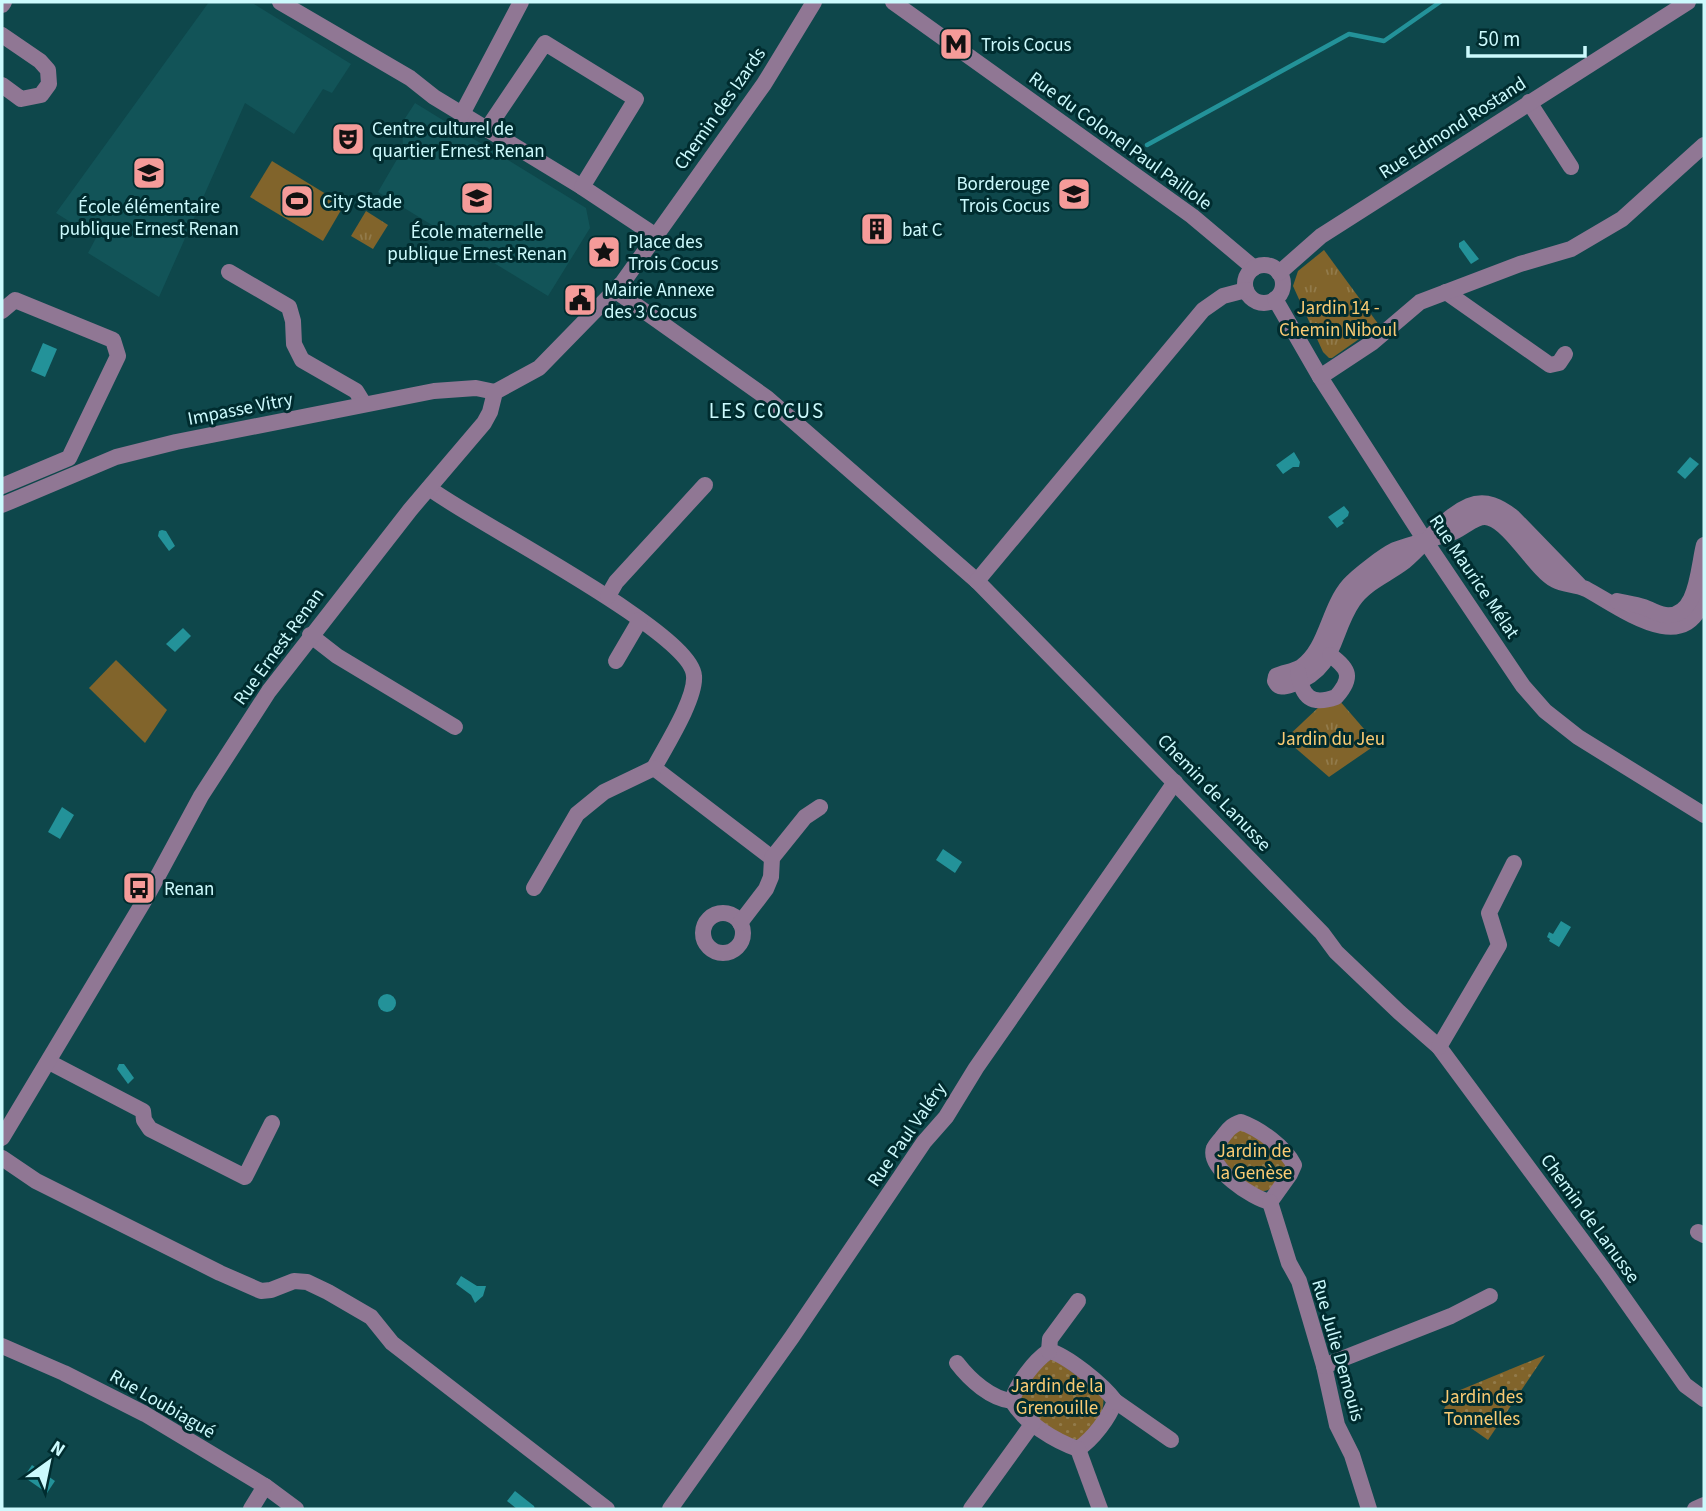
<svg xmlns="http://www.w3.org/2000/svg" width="1706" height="1511" viewBox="0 0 1706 1511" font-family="'Source Sans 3',sans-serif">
<defs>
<pattern id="park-tufts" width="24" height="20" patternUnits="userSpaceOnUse" patternTransform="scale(1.75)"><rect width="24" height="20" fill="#81642b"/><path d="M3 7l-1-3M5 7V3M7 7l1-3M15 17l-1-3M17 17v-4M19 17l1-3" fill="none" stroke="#927b4b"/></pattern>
<pattern id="garden-dots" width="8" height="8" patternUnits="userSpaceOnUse" patternTransform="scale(1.75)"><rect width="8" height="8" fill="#81642b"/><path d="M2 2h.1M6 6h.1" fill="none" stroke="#927b4b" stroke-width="1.8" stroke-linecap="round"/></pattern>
</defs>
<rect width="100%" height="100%" fill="#0e474b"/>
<g fill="#125458">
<polygon points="209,2 254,4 351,64 332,93 323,89 294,134 245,103 159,297 88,253 96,238 56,213"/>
<polygon points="415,103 586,208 590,228 548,296 378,192 403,149 402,123"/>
</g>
<g fill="#81642b">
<polygon points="272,161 344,205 323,241 250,197"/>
<polygon points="116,660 167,710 145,743 89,688"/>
</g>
<g fill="url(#park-tufts)">
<polygon points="366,211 388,225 373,249 351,236"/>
<polygon points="1324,250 1379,325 1332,358 1329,358 1323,352 1293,286 1298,271"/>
<polygon points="1339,700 1377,744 1329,777 1285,739 1320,706"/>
</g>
<g fill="url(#garden-dots)">
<path d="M1244 1129C1255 1136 1288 1155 1285 1169 1284 1174 1279 1179 1276 1183 1272 1189 1266 1193 1258 1190 1250 1187 1220 1162 1221 1153 1222 1146 1231 1136 1235 1130Z"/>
<polygon points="1545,1355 1488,1440 1444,1409 1453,1393"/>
<path d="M1053 1358 1103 1395C1106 1415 1092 1429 1078 1440L1063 1438 1023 1408C1014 1389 1038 1368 1053 1358Z"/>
</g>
<g fill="#239299">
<polygon points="1464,240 1479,259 1471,264 1459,247 1459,243"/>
<polygon points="43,343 57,349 45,377 31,371"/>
<polygon points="1294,452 1300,462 1299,467 1293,467 1283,474 1276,465"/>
<polygon points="1690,457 1699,464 1685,479 1677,472"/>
<polygon points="1344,506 1349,512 1348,516 1342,521 1344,523 1337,528 1328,517"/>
<polygon points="162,530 166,531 175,546 169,551 158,536 159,531"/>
<polygon points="183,628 191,636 175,652 166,644"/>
<polygon points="62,807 74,815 60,839 48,832"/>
<polygon points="943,849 962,862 955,873 936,860"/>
<polygon points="1561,921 1571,927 1559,947 1549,941 1550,939 1547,937 1549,932 1553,934"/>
<circle cx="387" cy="1003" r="9"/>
<polygon points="119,1064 124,1064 134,1078 128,1084 117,1069"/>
<polygon points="461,1276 477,1286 486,1286 483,1296 475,1303 471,1295 456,1284"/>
<polygon points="32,1465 55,1481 47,1493 24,1477"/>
<polygon points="515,1491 534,1506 535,1509 517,1509 507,1501"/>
</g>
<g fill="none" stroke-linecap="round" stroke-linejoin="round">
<polyline stroke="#239299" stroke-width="4.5" points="1147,145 1349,34 1384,41 1440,2"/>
<g stroke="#907794" stroke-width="16">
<polyline points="280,2 410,78 434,97 582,187 656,236"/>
<polyline points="893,2 1192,216 1254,268"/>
<polyline points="2,5 4,2"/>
<polyline points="2,35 40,61 48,70 49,84 41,95 21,99 2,85"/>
<polyline points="1529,102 1571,167"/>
<polyline points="462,114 521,2"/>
<polyline points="487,129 545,43 636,99 582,187"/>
<circle cx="1264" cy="284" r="19"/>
<polyline points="229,272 289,307 293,321 294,344 302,360 356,391 364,404"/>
<polyline points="1279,273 1321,236 1688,2"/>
<polyline points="616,291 767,398 977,581 1322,933 1336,952 1399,1012 1439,1047 1604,1270 1685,1385 1704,1399"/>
<polyline points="1446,292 1550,365 1559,363 1565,354"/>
<polyline points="1275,299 1320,377 1426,542 1523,686 1545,711 1578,737 1704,815"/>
<polyline points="2,311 15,300 113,340 118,356 69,458 2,486"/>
<polyline points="1320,377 1373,342 1420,302 1520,264 1571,249 1622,219 1704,145"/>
<path d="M429 488C472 521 692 632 694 676 696 699 665 747 654 768L772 858"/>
<polyline points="2,505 116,457 176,442 434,391 476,388 495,392"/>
<polyline points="977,581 1203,310 1223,296 1246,290"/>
<path d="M1580 586 1513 517C1500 507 1486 499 1469 506 1443 517 1425 545 1404 562 1387 575 1365 583 1353 601 1331 633 1337 669 1293 684 1284 687 1279 689 1275 681L1276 676C1284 672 1293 672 1301 667 1327 649 1328 609 1349 585 1358 575 1383 556 1395 550 1413 543 1433 539 1451 533 1463 529 1477 513 1490 518 1511 524 1536 570 1555 580 1564 585 1576 584 1586 589 1620 607 1687 660 1704 596"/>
<polyline points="608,596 616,582 705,485"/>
<path d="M1617 601C1626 603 1635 604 1644 607 1651 610 1658 614 1665 615 1698 619 1698 566 1704 545"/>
<polyline points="310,635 337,656 455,727"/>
<polyline points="616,661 640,620"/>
<path d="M1298 672C1302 697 1311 706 1336 697 1353 678 1350 669 1330 655"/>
<polyline points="534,888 577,814 604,792 654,768"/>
<circle cx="723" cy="933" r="20"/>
<polyline points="740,923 766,889 771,877 772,858 805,817 820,807"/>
<polyline points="1439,1047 1499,945 1489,913 1514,863"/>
<polyline points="49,1062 143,1111 144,1120 150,1129 245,1177 272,1123"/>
<path d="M1241 1122C1260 1129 1285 1147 1294 1165L1290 1174 1270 1202C1253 1199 1207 1168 1214 1148 1214 1147 1220 1140 1221 1139 1227 1131 1231 1125 1241 1122Z"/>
<polyline points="2,1138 147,896 201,796 269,691 410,510 484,423 490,412 495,392 539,368 623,282 764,84 814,2"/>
<polyline points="2,1158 36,1181 220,1273 261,1291 271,1290 294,1281 307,1282 328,1292 371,1317 392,1343 607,1509"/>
<polyline points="1270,1202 1289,1263 1299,1281 1324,1366 1337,1425 1352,1455 1369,1509"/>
<polyline points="1698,1232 1704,1235"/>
<polyline points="2,1346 64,1373 145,1414 265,1486 296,1509"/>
<path d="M1049 1351C1067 1355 1104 1386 1115 1401 1109 1418 1093 1439 1078 1449 1055 1441 1025 1423 1012 1401 1016 1385 1034 1361 1049 1351Z"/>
<polyline points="1049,1351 1050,1339 1078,1301"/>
<path d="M957 1363C970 1380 991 1399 1012 1401"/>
<polyline points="1324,1366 1451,1316 1490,1296"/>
<polyline points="1115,1401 1171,1440"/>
<polyline points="1078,1449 1100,1509"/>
<polyline points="251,1509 265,1486"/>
<polyline points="670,1509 792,1337 924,1142 946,1117 976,1068 1175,782"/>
<polyline points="971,1509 1033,1423"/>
<polyline points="1695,1509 1704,1505"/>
</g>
</g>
<defs>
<symbol id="metro-square" viewBox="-11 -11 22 22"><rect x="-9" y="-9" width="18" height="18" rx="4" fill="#f59b99" stroke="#002c2f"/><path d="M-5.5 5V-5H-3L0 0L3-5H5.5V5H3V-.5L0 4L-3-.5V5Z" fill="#111"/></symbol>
<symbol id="theatre-square" viewBox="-11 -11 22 22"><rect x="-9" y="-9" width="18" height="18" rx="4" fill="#f59b99" stroke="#002c2f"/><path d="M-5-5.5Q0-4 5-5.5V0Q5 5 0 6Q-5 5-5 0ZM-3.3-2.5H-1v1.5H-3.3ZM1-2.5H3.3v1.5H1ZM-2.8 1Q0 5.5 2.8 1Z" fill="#111"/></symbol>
<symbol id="school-square" viewBox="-11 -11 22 22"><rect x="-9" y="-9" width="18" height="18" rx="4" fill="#f59b99" stroke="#002c2f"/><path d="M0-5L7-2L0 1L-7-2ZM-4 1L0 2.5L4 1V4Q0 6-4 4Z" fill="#111"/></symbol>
<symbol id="stadium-square" viewBox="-11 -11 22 22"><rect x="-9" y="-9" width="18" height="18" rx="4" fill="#f59b99" stroke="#002c2f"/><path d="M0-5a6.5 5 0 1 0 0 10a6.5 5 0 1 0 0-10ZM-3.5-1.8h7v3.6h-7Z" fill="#111"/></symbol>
<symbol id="building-square" viewBox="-11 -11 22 22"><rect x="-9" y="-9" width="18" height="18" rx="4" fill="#f59b99" stroke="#002c2f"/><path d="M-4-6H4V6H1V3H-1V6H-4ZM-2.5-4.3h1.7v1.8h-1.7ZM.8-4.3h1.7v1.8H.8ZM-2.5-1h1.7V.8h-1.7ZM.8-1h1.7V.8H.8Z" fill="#111"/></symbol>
<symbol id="sight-square" viewBox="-11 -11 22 22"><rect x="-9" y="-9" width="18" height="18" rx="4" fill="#f59b99" stroke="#002c2f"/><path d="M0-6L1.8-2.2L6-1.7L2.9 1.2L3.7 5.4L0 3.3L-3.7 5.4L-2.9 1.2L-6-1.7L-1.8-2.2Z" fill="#111"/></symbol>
<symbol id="civic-square" viewBox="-11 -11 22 22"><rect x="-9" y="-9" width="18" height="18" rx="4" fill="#f59b99" stroke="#002c2f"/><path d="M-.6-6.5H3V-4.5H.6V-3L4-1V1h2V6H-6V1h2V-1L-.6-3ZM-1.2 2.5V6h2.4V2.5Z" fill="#111"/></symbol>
<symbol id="bus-square" viewBox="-11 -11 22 22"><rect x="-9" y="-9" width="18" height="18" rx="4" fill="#f59b99" stroke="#002c2f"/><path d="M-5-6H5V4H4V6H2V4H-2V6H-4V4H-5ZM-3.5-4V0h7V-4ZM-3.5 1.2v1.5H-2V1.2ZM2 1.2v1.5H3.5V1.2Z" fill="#111"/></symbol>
</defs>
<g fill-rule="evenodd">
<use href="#metro-square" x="937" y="25" width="38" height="38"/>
<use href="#theatre-square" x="329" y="120" width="38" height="38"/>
<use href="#school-square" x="130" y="154" width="38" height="38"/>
<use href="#school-square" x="1055" y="175" width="38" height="38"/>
<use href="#school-square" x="458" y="179" width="38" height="38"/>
<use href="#stadium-square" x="278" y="182" width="38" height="38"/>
<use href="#building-square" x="858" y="210" width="38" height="38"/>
<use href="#sight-square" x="585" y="233" width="38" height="38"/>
<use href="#civic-square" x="561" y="281" width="38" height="38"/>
<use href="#bus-square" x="120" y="869" width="38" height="38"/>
</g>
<g text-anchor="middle" stroke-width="6" stroke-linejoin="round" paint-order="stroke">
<g font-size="19" fill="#ccfafd" stroke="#002c2f" text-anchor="start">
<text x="981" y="51">Trois Cocus</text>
<text x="372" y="135">Centre culturel de<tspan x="372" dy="22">quartier Ernest Renan</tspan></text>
<text x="1050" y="190" text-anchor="end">Borderouge<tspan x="1050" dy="22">Trois Cocus</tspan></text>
<text x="322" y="208">City Stade</text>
<text x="149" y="213" text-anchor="middle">École élémentaire<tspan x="149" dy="22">publique Ernest Renan</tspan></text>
<text x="902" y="236">bat C</text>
<text x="477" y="238" text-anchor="middle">École maternelle<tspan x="477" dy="22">publique Ernest Renan</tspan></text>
<text x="628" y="248">Place des<tspan x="628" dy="22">Trois Cocus</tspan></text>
<text x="604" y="296">Mairie Annexe<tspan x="604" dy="22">des 3 Cocus</tspan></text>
<text x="164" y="895">Renan</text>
</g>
<g font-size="19" fill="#ccfafd" stroke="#002c2f">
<text transform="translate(719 108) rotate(-55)" y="7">Chemin des Izards</text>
<text transform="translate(1452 127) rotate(-33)" y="7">Rue Edmond Rostand</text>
<text transform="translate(1121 140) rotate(36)" y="7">Rue du Colonel Paul Paillole</text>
<text transform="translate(240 408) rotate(-11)" y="7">Impasse Vitry</text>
<text transform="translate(1475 576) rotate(56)" y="7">Rue Maurice Mélat</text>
<text transform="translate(278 646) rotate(-54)" y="7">Rue Ernest Renan</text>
<text transform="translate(1215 792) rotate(46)" y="7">Chemin de Lanusse</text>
<text transform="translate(906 1134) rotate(-55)" y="7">Rue Paul Valéry</text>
<text transform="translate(1591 1218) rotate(54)" y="7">Chemin de Lanusse</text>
<text transform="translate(1339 1350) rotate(74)" y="7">Rue Julie Demouis</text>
<text transform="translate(163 1403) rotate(30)" y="7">Rue Loubiagué</text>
</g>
<g font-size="19" fill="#facb74" stroke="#002c2f">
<text x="1338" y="314">Jardin 14 -<tspan x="1338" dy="22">Chemin Niboul</tspan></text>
<text x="1331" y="745">Jardin du Jeu</text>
<text x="1254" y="1157">Jardin de<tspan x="1254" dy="22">la Genèse</tspan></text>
<text x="1057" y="1392">Jardin de la<tspan x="1057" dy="22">Grenouille</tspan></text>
<text x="1482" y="1403">Jardin des<tspan x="1482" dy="22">Tonnelles</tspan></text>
</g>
<g font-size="21" letter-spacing="2" fill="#ccfafd" stroke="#002c2f">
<text x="767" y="418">LES COCUS</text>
</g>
</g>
<rect width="1706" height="1511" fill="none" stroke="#ccfafd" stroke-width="7"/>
<g transform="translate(49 1462) rotate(33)" stroke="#002c2f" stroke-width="5" paint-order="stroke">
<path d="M0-5L12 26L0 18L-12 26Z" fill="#ccfafd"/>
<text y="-10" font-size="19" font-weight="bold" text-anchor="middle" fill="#ccfafd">N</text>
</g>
<path d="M1468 46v10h117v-10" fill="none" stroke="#ccfafd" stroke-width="3.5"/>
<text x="1478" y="46" font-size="21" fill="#ccfafd" stroke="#002c2f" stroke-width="5" paint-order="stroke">50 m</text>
</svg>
